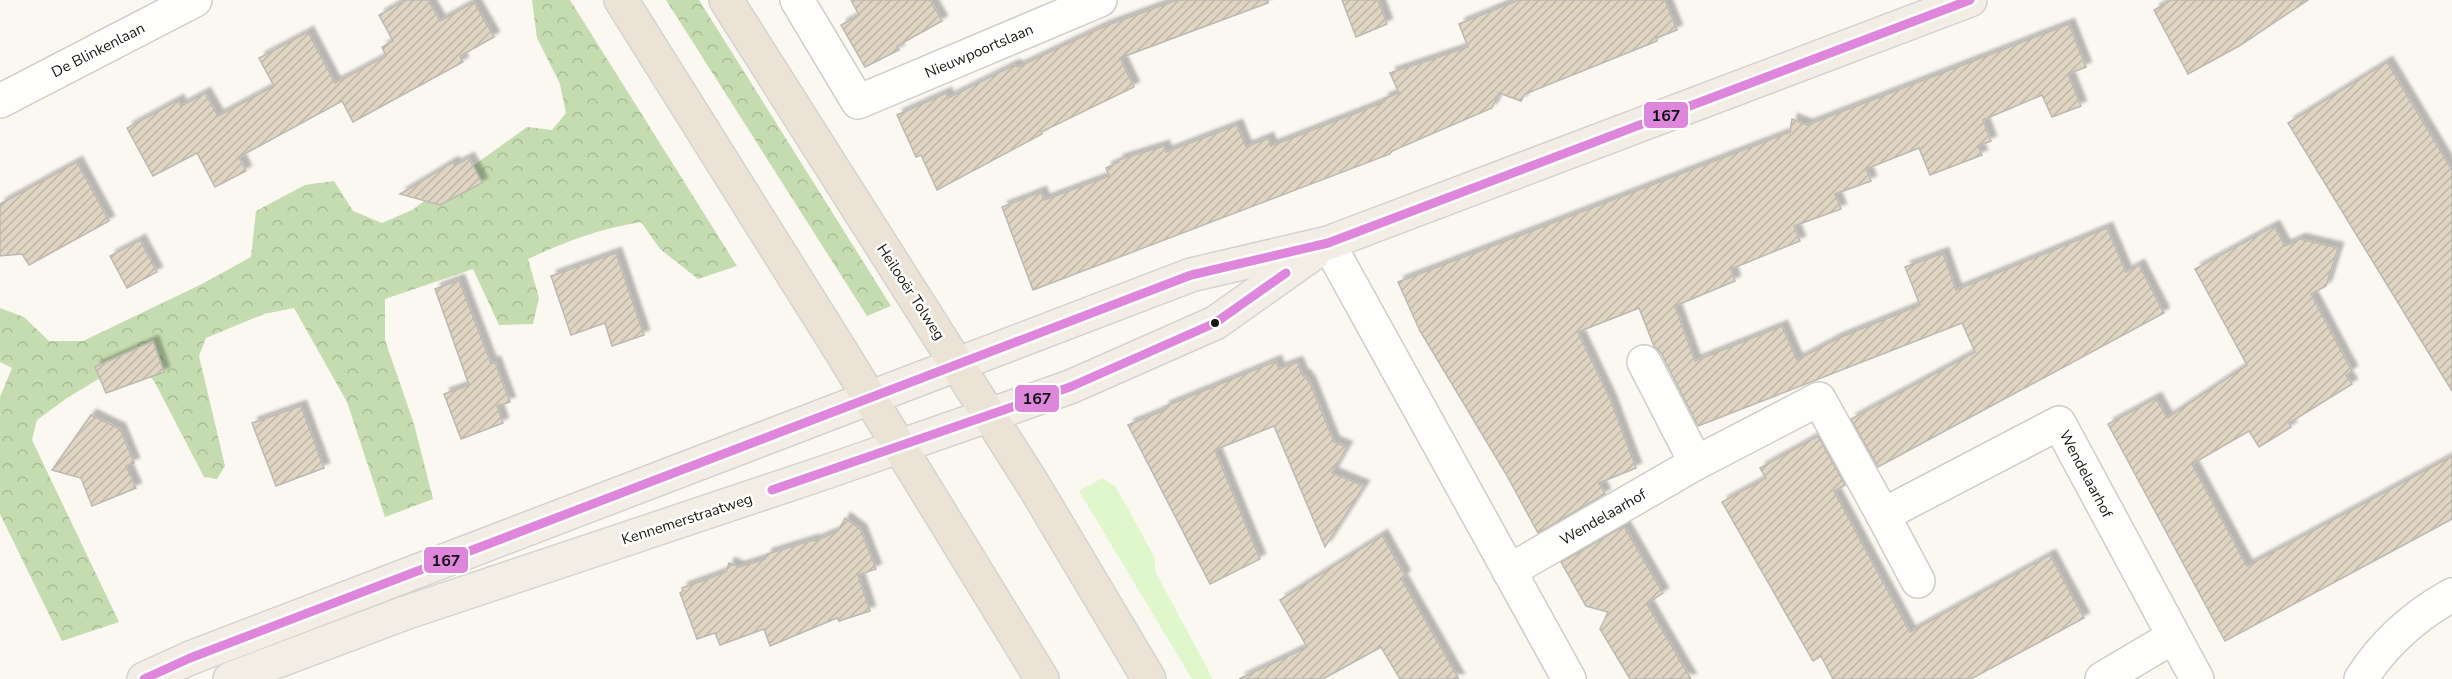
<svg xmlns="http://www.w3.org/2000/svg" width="2452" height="679" viewBox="0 0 2452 679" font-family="'Nunito Sans',sans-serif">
<defs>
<pattern id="forest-crowns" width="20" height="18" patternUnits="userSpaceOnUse" patternTransform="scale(1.5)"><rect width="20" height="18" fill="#c4dcaf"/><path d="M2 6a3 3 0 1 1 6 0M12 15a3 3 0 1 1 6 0" fill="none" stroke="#a8bc96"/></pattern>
<pattern id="building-hatch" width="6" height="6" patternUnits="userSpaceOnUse" patternTransform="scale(1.5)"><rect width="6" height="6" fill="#dfd5c2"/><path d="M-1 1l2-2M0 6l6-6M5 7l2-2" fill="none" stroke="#bfb6a6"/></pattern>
<filter id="shadow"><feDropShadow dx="5.5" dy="-5.5" stdDeviation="1.5" flood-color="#0004"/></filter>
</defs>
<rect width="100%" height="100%" fill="#fbf8f1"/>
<polygon fill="#e0f7cc" points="1102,478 1115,486 1126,505 1155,558 1155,571 1213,679 1192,679 1079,491"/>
<g fill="url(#forest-crowns)">
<path d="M532 0H570L737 266 698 279 660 249 641 222C599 229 567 241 528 259L539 298 533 324 499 325 473 269 385 299V340L414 424 433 499 385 517 347 402 294 308 264 314 206 338 199 356 225 466 217 479 204 477 154 381 138 365 117 368 67 398 37 420 32 440 119 622 62 641 0 514V397L12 368 0 362V308L24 317 49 341H83L202 284 251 257 256 211 305 185 334 181 353 211 382 223 412 210 527 127 552 130 566 113 560 84 537 38Z"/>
<polygon points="666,0 699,0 891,306 867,316"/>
</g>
<g fill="url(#building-hatch)" stroke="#bcb9b3" stroke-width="1.5" filter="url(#shadow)">
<polygon points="406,0 428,0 440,21 474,2 494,37 460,56 463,62 353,122 342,101 239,157 246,171 215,187 197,153 153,176 127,128 178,100 181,106 205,93 218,116 274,86 259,58 308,32 335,83 386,56 382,47 393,41 379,15"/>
<polygon points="851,0 930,0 942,21 897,46 899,50 865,67 841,25 859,15"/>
<polygon points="1177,0 1268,0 1268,3 1120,58 1134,87 1041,132 1042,134 937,190 921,155 916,157 897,115 946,93 948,98 1014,65 1018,67 1105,26"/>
<polygon points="1342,0 1378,0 1387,24 1356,37"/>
<polygon points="1518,0 1665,0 1677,30 1656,38 1657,41 1525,94 1521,101 1499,93 1492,108 1392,151 1390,154 1033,290 1002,207 1041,192 1044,200 1109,176 1106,168 1119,162 1118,160 1164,146 1166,152 1237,125 1246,147 1268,138 1271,146 1384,102 1383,99 1399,93 1390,73 1468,47 1459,24"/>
<polygon points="2171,0 2308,0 2239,46 2188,74 2154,10"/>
<polygon points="2069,24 2086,67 2068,74 2081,106 2052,117 2042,95 1983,120 1991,141 1978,146 1982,155 1930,175 1919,148 1866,169 1871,181 1835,194 1841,209 1794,226 1800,241 1731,269 1735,281 1675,306 1695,361 1782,326 1797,360 1836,339 1920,305 1905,267 1943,253 1956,290 2107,228 2126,272 2139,265 2164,313 1878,467 1851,419 1975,352 1962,323 1698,426 1661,353 1654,346 1639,308 1578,332 1611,401 1636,468 1599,483 1605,494 1538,533 1506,474 1420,331 1398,282 1790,132 1792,119 1807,125"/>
<polygon points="2387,62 2452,170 2452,391 2288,123"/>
<polygon points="469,158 482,183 440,205 400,194 453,162 455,165"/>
<polygon points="77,162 109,221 29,265 22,254 0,256 0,204"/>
<polygon points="2274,226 2285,246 2300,239 2338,248 2326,286 2311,294 2352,371 2346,375 2352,384 2289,423 2291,427 2259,447 2249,431 2192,464 2247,566 2452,456 2452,519 2225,641 2108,424 2156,398 2167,418 2247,365 2195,269"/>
<polygon points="140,240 157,272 127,288 110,256"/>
<polygon points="616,253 644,335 612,346 605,323 571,335 551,276"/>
<polygon points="459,280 491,363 495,362 510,402 497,406 503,423 461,439 444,394 469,385 435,289"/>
<polygon points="153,341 164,372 106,393 95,367"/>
<polygon points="1276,361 1279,369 1297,362 1303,376 1305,375 1308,381 1309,380 1334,442 1347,447 1332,473 1364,486 1325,547 1274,426 1215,450 1260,559 1210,584 1128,425 1165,410 1164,407"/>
<polygon points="301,406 324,468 276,486 252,423"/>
<polygon points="91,415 120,429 134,463 126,466 136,488 92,506 81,478 52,470"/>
<polygon points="1818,436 1845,485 1834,491 1910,632 2050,555 2084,618 1971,679 1833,679 1821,656 1813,661 1722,502 1766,478 1760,468"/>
<polygon points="845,518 861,530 876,569 858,575 870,611 839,621 837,618 770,646 764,629 720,645 715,633 697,639 680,593 683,591 682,588 726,572 729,563 739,567 765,559 767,554 813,540 815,541 838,531"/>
<polygon points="1624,526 1663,593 1647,604 1691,679 1630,679 1600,629 1608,612 1586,606 1561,562"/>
<polygon points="1382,535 1405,576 1401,578 1459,679 1400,679 1381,647 1323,679 1239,679 1307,647 1280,600"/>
</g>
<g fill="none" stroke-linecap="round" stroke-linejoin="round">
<defs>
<g id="minor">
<polyline points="797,0 858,102 1100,0"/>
<polyline points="0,101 195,0"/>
<polyline points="1328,243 1569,679"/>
<polyline points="1644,362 1696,463"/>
<polyline points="1509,571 1696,463 1819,399 1883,515"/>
<polyline points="1918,581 1883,515 2059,423 2197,679"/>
<polyline points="2102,679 2173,637"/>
<path d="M2361 679C2384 643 2414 616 2452 595"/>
</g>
<g id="major">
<polyline points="144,679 190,658 1191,275 1328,243 1970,0"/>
<polyline points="230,679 405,613 826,472 1070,387 1215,323 1314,253"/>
</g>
<g id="highway">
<polyline points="621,0 839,348 1042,679"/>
<polyline points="726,0 1034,486 1149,679"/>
</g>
</defs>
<use href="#minor" stroke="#cfcdc7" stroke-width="36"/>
<use href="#major" stroke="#d4d3cf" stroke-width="36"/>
<use href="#highway" stroke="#d4d3cf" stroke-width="36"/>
<use href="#minor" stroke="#fefefd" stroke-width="33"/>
<use href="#major" stroke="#f2eee5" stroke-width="33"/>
<use href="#highway" stroke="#ebe3d5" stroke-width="33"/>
<defs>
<g id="bus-1">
<polyline points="772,490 1070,387 1215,323 1286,273"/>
<polyline points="144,679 190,658 1191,275 1328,243 1970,0"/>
</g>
</defs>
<use href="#bus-1" stroke="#fff" stroke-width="14"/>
<use href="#bus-1" stroke="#dd86db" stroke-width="9"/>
</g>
<circle fill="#1a1812" stroke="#fff" stroke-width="2" cx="1215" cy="323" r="5"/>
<g text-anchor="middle" stroke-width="5" stroke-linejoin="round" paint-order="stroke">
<g font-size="15" fill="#1a1812" stroke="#fff">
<text transform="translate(98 50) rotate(-27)" y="5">De Blinkenlaan</text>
<text transform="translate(979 51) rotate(-23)" y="5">Nieuwpoortslaan</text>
<text transform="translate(911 292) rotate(57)" y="5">Heilooër Tolweg</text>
<text transform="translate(2086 474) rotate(62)" y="5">Wendelaarhof</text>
<text transform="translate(1603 517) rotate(-30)" y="5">Wendelaarhof</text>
<text transform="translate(687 519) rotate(-18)" y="5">Kennemerstraatweg</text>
</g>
</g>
<g stroke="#fff" stroke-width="2">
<rect x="1643" y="101" width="46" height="28" rx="6" fill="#dd86db"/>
<rect x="1014" y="384" width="46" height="29" rx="6" fill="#dd86db"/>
<rect x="423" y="546" width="46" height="28" rx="6" fill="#dd86db"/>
</g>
<g font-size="16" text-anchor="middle" font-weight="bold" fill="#111">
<text x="1666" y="121">167</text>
<text x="1037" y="404">167</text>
<text x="446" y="566">167</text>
</g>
</svg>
